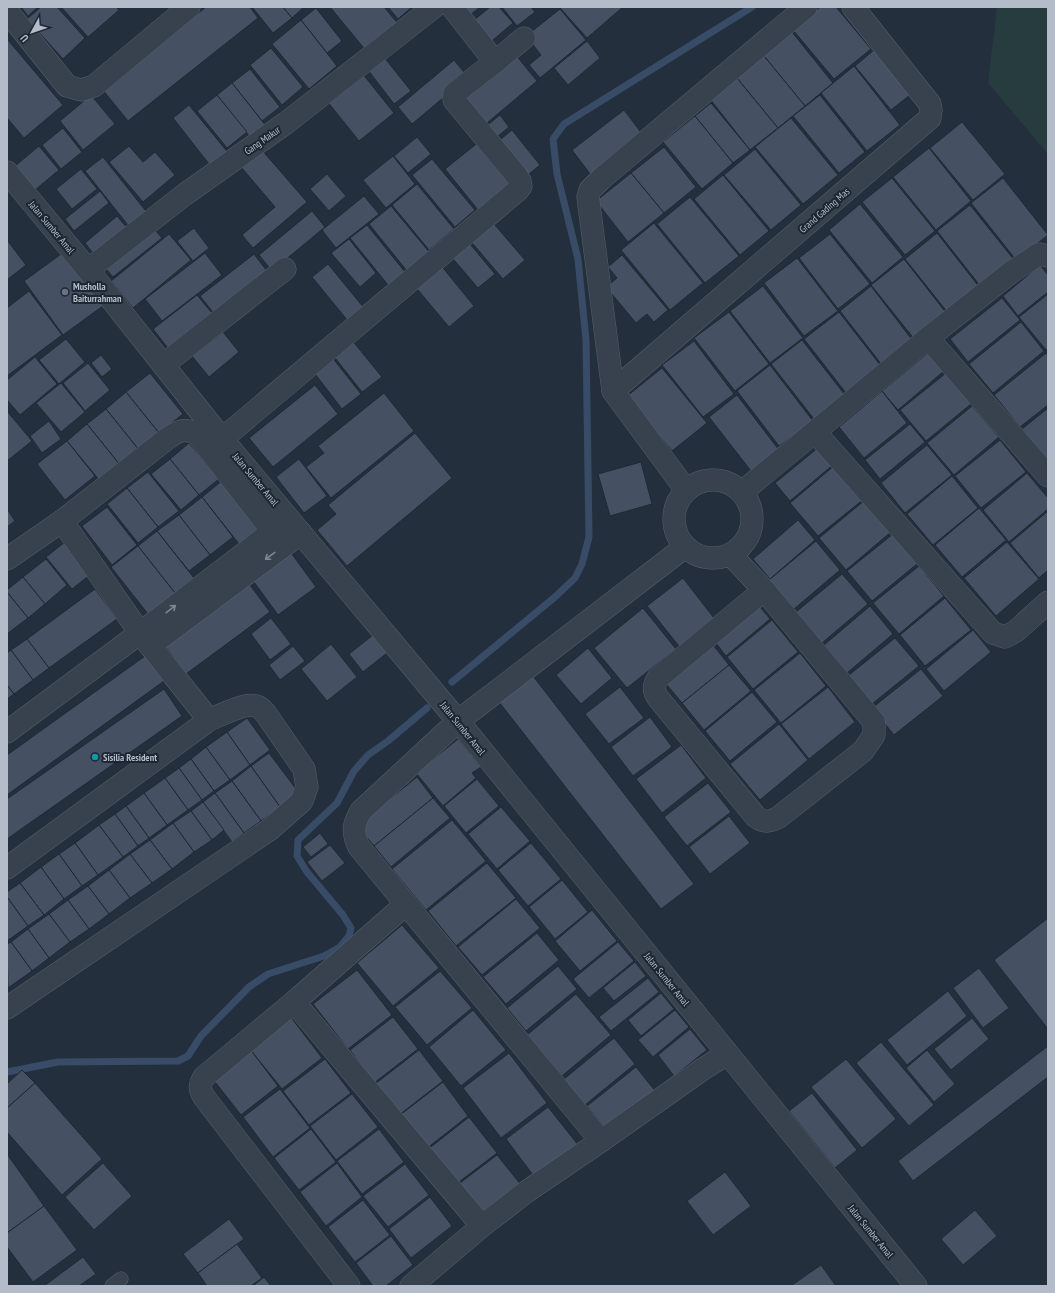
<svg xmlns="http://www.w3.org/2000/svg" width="1055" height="1293" viewBox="0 0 1055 1293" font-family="'PT Sans Narrow',sans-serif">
<rect width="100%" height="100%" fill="#242f3e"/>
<polygon fill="#263c3f" points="997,7 1048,7 1048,154 988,83"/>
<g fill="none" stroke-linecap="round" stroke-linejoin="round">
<g stroke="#394c67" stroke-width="7">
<polyline points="452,682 555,597 575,578 582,564 589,537 586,340 578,259 557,174 553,139 564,124 752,7"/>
<polyline points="7,1072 58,1062 178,1061 188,1056 201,1036 249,987 268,974 324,956 340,947 349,936 351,928 343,915 307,872 297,856 298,840 337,803 354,771 368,755 388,741 427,708"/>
</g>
</g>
<g fill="#455162" stroke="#1f2835">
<polygon points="21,7 38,7 28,16"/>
<polygon points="41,7 57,7 85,38 63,59 27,19"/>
<polygon points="61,7 116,7 119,10 88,37"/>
<polygon points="206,7 250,7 258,18 128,121 102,89"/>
<polygon points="252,7 283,7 292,18 273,33"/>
<polygon points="283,7 304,7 292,18"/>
<polygon points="330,7 384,7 400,26 367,52"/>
<polygon points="388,7 412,7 398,19"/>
<polygon points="461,7 480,7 469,16"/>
<polygon points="490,7 499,7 513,23 486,46 468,25"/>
<polygon points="502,7 531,7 535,12 517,26"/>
<polygon points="561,7 623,7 587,38 560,8"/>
<polygon points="820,7 836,7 871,49 834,79 793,30"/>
<polygon points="316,8 342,41 327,53 301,20"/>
<polygon points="560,9 586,40 540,78 529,65 541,55 526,36"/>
<polygon points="301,20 337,66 309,89 272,44"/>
<polygon points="792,32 833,83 805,106 764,56"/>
<polygon points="7,39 63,105 24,138 7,118"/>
<polygon points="587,41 600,58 568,85 554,68"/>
<polygon points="271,48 303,87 282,105 250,65"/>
<polygon points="874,50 910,95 891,110 855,66"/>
<polygon points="515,54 537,81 481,128 458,100"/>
<polygon points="764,56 805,106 778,128 736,77"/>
<polygon points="384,57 411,91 394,104 368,70"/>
<polygon points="454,60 468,77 412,124 398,107"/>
<polygon points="854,66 900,125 867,151 821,93"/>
<polygon points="250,69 280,107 262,121 232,83"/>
<polygon points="362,73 394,113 359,141 327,101"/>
<polygon points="736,77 778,128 750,150 710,99"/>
<polygon points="232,83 270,131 254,142 217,95"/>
<polygon points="91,95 115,124 83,150 60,121"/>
<polygon points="217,95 247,132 227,148 197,111"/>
<polygon points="820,95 865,152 839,173 793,116"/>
<polygon points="711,103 750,150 733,163 695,116"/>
<polygon points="189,105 230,155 213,169 173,118"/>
<polygon points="624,110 643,135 591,175 572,150"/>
<polygon points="500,115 509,127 490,143 480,131"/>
<polygon points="695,116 733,163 702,189 663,142"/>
<polygon points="791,118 838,175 803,204 755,147"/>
<polygon points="962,122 1005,174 973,200 930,148"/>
<polygon points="63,128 82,152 61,169 42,145"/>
<polygon points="512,130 540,165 524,178 496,143"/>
<polygon points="417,137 431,154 408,173 394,156"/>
<polygon points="480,141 513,182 478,210 445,169"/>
<polygon points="39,146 59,170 35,190 15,166"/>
<polygon points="129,146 143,162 155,152 175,175 143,202 109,162"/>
<polygon points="664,147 696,187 664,213 631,173"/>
<polygon points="929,148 971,201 936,230 893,177"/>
<polygon points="261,149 307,202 253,248 242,235 275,207 241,167"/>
<polygon points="755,149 801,205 771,230 724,175"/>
<polygon points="393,156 415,184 386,208 363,180"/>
<polygon points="103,157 149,215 131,229 85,171"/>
<polygon points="432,159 475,210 455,227 412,175"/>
<polygon points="81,169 97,189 72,209 56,189"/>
<polygon points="631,173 664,213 628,242 596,201"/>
<polygon points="327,174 346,196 329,211 310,189"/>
<polygon points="723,175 769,231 740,255 694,199"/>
<polygon points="892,178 935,231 905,255 862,202"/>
<polygon points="1003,178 1048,235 1016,260 971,203"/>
<polygon points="417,184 454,229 429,250 392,205"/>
<polygon points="100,191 109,203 74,231 65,219"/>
<polygon points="364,196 379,214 336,248 322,230"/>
<polygon points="690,197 739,256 705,283 657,224"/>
<polygon points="860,204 903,257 872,283 829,230"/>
<polygon points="970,205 1015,261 981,287 937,231"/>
<polygon points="391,206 430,253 407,271 369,224"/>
<polygon points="312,211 325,227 272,271 259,255"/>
<polygon points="117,216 129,230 96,257 85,243"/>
<polygon points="489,218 525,260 503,279 467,237"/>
<polygon points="654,223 703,283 670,310 621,250"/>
<polygon points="150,224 162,238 113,277 101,263"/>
<polygon points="367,225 405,272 388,285 350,238"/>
<polygon points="194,228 209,248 193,261 177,241"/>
<polygon points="937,233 980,288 948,313 905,259"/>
<polygon points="169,234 191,260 133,308 111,281"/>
<polygon points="830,234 870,284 838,309 799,258"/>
<polygon points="465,238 495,274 478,288 448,253"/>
<polygon points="349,239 376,273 360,287 331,253"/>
<polygon points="7,240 26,265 7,280"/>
<polygon points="68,249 107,303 63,335 24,281"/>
<polygon points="205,253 222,275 162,321 145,299"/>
<polygon points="254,254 270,275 216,316 200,296"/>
<polygon points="622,255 668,310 654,322 647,314 636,323 606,287 617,278 608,267"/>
<polygon points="797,258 838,311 804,336 764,283"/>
<polygon points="904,259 947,314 915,340 871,285"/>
<polygon points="439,263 474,306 449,327 413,284"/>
<polygon points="328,264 364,308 348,321 312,277"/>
<polygon points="1040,265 1048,275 1048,292 1018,316 1003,296"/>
<polygon points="763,286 803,338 770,363 730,311"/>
<polygon points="871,286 913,341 882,365 840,311"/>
<polygon points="29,291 62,335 7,376 7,308"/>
<polygon points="1048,294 1048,348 1046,350 1019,317"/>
<polygon points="197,295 216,318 171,352 153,329"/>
<polygon points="1002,298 1020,320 968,362 950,339"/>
<polygon points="729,312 769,364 735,391 694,338"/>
<polygon points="839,312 881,366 846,393 804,339"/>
<polygon points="1021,322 1044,351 993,393 969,364"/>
<polygon points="223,332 239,352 209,377 192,356"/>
<polygon points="66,339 85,362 59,384 39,360"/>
<polygon points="351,339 382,377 362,392 332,354"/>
<polygon points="802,340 845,395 814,419 771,364"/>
<polygon points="694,341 734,394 703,417 662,365"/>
<polygon points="929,352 944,371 898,410 882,391"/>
<polygon points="1046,353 1048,356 1048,405 1020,427 994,395"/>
<polygon points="101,355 112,369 102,377 91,363"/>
<polygon points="331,356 361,394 342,409 312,370"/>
<polygon points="35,357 57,384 20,415 7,400 7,380"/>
<polygon points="88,363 110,390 85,411 63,383"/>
<polygon points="770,365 813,421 779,446 737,391"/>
<polygon points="662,368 707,423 672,451 627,396"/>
<polygon points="150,373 183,414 159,433 126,392"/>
<polygon points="946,373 971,404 926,441 900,410"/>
<polygon points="61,383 85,412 61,432 36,403"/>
<polygon points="315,385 338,414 273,467 249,438"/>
<polygon points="882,391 907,423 864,458 839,427"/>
<polygon points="126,392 159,433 139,450 106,409"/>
<polygon points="384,393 414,431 331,498 306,467 324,453 318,446"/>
<polygon points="737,395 779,450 751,471 709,417"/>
<polygon points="972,406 999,437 954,475 927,443"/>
<polygon points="1048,408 1048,458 1046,460 1022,429"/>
<polygon points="106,409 139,450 120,465 87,424"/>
<polygon points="7,411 32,441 7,461"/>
<polygon points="49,421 61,439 42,453 30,436"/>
<polygon points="87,424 120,465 100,481 67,441"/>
<polygon points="910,424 925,442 880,479 865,460"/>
<polygon points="415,433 452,478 347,566 317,530 336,514 328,505"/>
<polygon points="1000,440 1026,472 981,508 955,476"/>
<polygon points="67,441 95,476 65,500 37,464"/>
<polygon points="189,443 219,479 199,495 170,459"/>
<polygon points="927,445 952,475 905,513 881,483"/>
<polygon points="819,447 834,464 790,501 775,483"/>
<polygon points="170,459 199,495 181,510 151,474"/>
<polygon points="299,459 327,496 304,513 276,477"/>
<polygon points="641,462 652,504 610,516 598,474"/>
<polygon points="835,465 864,499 818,536 790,503"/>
<polygon points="148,472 179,511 158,527 127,488"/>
<polygon points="1027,473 1048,498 1048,509 1009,542 983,510"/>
<polygon points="952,476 978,508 933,545 907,514"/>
<polygon points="223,480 260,528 239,544 202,497"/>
<polygon points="127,488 158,527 138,543 107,504"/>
<polygon points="202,497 233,537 210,555 179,515"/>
<polygon points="865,500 891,532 846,570 819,538"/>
<polygon points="107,507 137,545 112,565 82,526"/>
<polygon points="979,508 1006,540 962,577 935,545"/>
<polygon points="7,509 15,521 7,527"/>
<polygon points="1048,511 1048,570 1039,578 1010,543"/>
<polygon points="179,515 210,555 189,571 157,531"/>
<polygon points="798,520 815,540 770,579 753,559"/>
<polygon points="157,531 194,578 175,593 138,546"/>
<polygon points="893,534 917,564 872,601 847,571"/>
<polygon points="816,541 840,570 794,609 769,580"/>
<polygon points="65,542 91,574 72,589 46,557"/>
<polygon points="1007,542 1039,579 996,616 964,578"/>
<polygon points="138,546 175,593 148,614 111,567"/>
<polygon points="289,550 316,587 278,615 251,578"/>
<polygon points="46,559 67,585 45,604 23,577"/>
<polygon points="919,566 944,596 899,634 873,603"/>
<polygon points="842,574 868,604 822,643 796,612"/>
<polygon points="23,577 45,604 28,618 7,592 7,590"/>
<polygon points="683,578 717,622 682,650 647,606"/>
<polygon points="247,581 270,612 186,674 163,643"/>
<polygon points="95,589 117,619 49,668 27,639"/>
<polygon points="7,592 28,618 7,634"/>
<polygon points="945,598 971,630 925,666 900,635"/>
<polygon points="756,602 770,619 726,656 712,638"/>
<polygon points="870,606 893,634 847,673 824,645"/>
<polygon points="643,608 676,649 627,688 594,648"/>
<polygon points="271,618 291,644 270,660 251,634"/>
<polygon points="772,620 798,652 753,689 727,657"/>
<polygon points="973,630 991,652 944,691 926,669"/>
<polygon points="373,635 387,653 363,672 349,654"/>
<polygon points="895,638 919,666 872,704 849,675"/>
<polygon points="27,639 49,668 33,680 11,650"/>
<polygon points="709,640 729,665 682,703 662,679"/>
<polygon points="331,644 357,677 327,701 301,669"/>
<polygon points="293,646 305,661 280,680 269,665"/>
<polygon points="588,648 612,678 581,704 556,675"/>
<polygon points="11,650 33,680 14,694 7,685 7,653"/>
<polygon points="800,653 826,686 781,723 754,690"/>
<polygon points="145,656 164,681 7,795 7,755"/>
<polygon points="729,665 751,691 704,730 682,703"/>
<polygon points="921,669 943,696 894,735 872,708"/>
<polygon points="533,676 694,884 661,909 499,702"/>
<polygon points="7,685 14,694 7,699"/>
<polygon points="620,687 644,718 609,744 585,714"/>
<polygon points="828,687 855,722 809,759 781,724"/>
<polygon points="164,689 182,716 7,839 7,799"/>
<polygon points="752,692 777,722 730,761 705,731"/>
<polygon points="650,717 672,747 633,776 611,747"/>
<polygon points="247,718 270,750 250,765 227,732"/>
<polygon points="779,724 808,760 760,800 730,764"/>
<polygon points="227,732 250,765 230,780 206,747"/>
<polygon points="458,739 481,767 472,773 476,778 443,806 416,773"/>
<polygon points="681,745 706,778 662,813 636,779"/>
<polygon points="206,747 230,780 214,791 191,759"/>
<polygon points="269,753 299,793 280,807 251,766"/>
<polygon points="191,759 214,791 202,800 179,768"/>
<polygon points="251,766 280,807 261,821 232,781"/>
<polygon points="179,768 202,800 188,810 165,778"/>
<polygon points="417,777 433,798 374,846 357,826"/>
<polygon points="165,778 188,810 167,825 144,793"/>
<polygon points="477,779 499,806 466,833 444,806"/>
<polygon points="232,781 261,821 244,833 215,793"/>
<polygon points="708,783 731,812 687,846 664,817"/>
<polygon points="144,793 167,825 149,838 126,806"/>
<polygon points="215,793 244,833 232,842 203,802"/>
<polygon points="433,798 450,818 391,867 374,846"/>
<polygon points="203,802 224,830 212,840 191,811"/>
<polygon points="126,806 149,838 138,846 115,814"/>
<polygon points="501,807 530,841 497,869 468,834"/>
<polygon points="191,811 212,840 194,852 173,823"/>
<polygon points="115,814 138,846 123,857 99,825"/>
<polygon points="729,816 750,843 710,874 689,847"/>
<polygon points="452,820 486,861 426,910 392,869"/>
<polygon points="173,823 194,852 172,869 150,840"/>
<polygon points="99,825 123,857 98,875 75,843"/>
<polygon points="320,833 328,844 311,857 303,847"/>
<polygon points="150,840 172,869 152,883 130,854"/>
<polygon points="75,843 98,875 82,886 59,854"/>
<polygon points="531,843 561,879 528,906 498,870"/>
<polygon points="330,845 345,863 322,881 307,862"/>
<polygon points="59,854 82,886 64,899 41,867"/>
<polygon points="130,854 152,883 130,898 109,870"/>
<polygon points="487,863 516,898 456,946 428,911"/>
<polygon points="41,867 64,899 44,915 20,883"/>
<polygon points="109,870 130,898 109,914 88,886"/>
<polygon points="562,880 588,912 555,939 529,907"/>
<polygon points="20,883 44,915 28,926 7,897 7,892"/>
<polygon points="88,886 109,914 89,929 68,900"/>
<polygon points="7,897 28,926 7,941"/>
<polygon points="516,899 540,928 482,975 458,947"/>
<polygon points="68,900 89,929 70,942 49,914"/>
<polygon points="592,910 617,941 580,971 555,941"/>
<polygon points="49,914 70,942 49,958 28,929"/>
<polygon points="1048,918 1048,1029 994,960"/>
<polygon points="402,925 439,968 393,1006 357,963"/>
<polygon points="28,929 49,958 32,971 11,942"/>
<polygon points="537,933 559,960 506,1004 483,977"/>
<polygon points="11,942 32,971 8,988 7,944"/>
<polygon points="618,942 634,961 589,998 573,979"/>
<polygon points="635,962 646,976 614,1001 603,988"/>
<polygon points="558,966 577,989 526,1031 507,1008"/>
<polygon points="979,968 1009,1008 983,1028 953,988"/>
<polygon points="357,970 392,1015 348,1049 313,1004"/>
<polygon points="440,971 472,1008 427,1045 395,1007"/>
<polygon points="648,978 659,992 611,1031 599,1017"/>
<polygon points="948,991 967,1016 907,1065 887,1040"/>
<polygon points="661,993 674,1009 641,1036 628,1020"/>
<polygon points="576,994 611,1035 562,1076 527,1035"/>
<polygon points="473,1010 506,1050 461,1086 429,1047"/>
<polygon points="675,1010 689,1027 653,1057 638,1040"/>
<polygon points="290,1016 322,1058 282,1089 249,1048"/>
<polygon points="393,1017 418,1049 374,1083 350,1050"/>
<polygon points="972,1018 989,1039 951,1070 934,1049"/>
<polygon points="690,1029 707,1050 674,1076 658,1055"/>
<polygon points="614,1038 635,1064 585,1105 564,1079"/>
<polygon points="881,1042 934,1105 909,1126 856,1063"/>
<polygon points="1048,1046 1048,1077 913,1181 898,1161"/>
<polygon points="250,1049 278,1086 241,1115 212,1078"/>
<polygon points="419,1050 443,1081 399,1115 375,1084"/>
<polygon points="927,1050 955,1084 934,1102 906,1068"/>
<polygon points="509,1053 547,1103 501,1138 463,1088"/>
<polygon points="325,1059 351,1093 309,1125 283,1091"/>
<polygon points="846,1059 896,1119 862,1148 811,1087"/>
<polygon points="636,1067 656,1092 607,1131 587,1106"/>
<polygon points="22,1070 35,1083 7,1108 7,1084"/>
<polygon points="443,1082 468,1116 426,1149 400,1115"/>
<polygon points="35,1083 102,1159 62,1195 7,1132 7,1108"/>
<polygon points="280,1089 310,1128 273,1157 243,1117"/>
<polygon points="812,1093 857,1150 835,1168 789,1111"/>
<polygon points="352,1094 378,1127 336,1160 310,1126"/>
<polygon points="548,1107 579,1146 536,1179 506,1139"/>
<polygon points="469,1117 497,1153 455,1185 427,1150"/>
<polygon points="311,1129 336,1162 299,1190 274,1158"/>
<polygon points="379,1129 404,1162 362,1194 337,1161"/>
<polygon points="7,1154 44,1206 7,1233"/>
<polygon points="497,1155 522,1186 480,1218 456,1186"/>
<polygon points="103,1163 132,1196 94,1230 65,1197"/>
<polygon points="337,1163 362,1197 326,1226 300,1192"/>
<polygon points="405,1164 429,1195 388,1227 363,1196"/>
<polygon points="725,1172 751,1206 713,1235 687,1201"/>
<polygon points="430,1197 452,1226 411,1258 389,1229"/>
<polygon points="363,1200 390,1235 355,1262 328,1227"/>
<polygon points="44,1206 77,1250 33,1282 7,1247 7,1233"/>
<polygon points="975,1210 997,1236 963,1265 941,1239"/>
<polygon points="229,1219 244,1239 198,1273 183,1254"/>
<polygon points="391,1236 413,1265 386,1286 373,1286 356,1263"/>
<polygon points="237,1244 262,1278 251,1286 207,1286 198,1273"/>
<polygon points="83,1257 96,1274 79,1286 44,1286"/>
<polygon points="821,1265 836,1286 793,1286 792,1285"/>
<polygon points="264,1277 271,1286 253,1286"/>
</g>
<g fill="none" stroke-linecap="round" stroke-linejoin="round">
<defs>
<polyline id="lane" points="112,1286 121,1279"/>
<g id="street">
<polyline points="452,7 495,62 524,38"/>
<polyline points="7,11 67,86 81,90 94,86 189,7"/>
<polyline points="7,172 88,270 222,439 458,721 916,1286"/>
<polyline points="88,270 184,195 286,123 434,7"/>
<polyline points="928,338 1048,476"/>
<polyline points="163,365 285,269"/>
<polyline points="613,391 930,118 931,110 930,104 853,7"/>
<polyline points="815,432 993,633 1005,637 1016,631 1048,602"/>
<polyline points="222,439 517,191 521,186 520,181 516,175 454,100 454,95 455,93 495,62"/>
<circle cx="713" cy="519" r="39"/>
<polyline points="686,490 613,391 588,197 590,190 601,179 806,7"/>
<polyline points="742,492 928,338 1010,273 1039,254 1048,256"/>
<path d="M731 555 764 590 874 722V735L863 751 779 817C770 822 765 823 756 817L658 698C653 690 653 686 658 678L764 590"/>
<path d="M7 559 62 521 168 438C180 430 184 428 197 434L273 532"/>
<polyline points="151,645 301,533"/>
<polyline points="7,732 140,633 284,523"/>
<polyline points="7,868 209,720 140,633 62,521"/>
<polyline points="294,1002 482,1226 526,1192 601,1141 703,1069 727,1054"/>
<path d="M7 1008 269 830 302 801 307 787 304 769 266 714C263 710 260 707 256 706 246 702 219 716 209 720"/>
<path d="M601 1141 359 847C352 833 353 824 361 811L458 721 685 547"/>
<path d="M349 1286 204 1097C199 1089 199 1085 204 1077L294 1002 405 905"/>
<polyline points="411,1286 482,1226"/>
</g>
</defs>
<use href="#lane" stroke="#565f6c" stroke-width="15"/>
<use href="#street" stroke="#565f6c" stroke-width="23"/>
<use href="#lane" stroke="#38414e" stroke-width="14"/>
<use href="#street" stroke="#38414e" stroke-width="22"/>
</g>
<defs><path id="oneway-shaft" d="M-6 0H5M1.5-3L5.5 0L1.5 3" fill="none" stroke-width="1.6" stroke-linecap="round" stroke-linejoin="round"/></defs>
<g stroke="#7c8592">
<use href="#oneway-shaft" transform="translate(270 556) rotate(143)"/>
<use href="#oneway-shaft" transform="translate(171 609) rotate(-38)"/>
</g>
<circle fill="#6b7280" stroke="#1d2633" stroke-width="1.5" cx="65" cy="292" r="4"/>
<circle fill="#0f9aa8" stroke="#1d2633" stroke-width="1.5" cx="95" cy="757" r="4"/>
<g text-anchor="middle" stroke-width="4" stroke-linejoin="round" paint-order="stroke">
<g font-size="10" fill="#b4bcc9" stroke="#1d2633">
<text transform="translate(262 140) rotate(-35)" y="4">Gang Makur</text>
<text transform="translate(824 210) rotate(-41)" y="4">Grand Gading Mas</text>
<text transform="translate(52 227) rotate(50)" y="4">Jalan Sumber Amal</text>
<text transform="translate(256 479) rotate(50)" y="4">Jalan Sumber Amal</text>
<text transform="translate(463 728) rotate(51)" y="4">Jalan Sumber Amal</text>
<text transform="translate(667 979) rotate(51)" y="4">Jalan Sumber Amal</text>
<text transform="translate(871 1231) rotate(51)" y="4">Jalan Sumber Amal</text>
</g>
<g font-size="10" font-weight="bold" fill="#b4bcc9" stroke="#1d2633" text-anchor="start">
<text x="73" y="290">Musholla<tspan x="73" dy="12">Baiturrahman</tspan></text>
<text x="103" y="761">Sisilia Resident</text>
</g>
</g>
<rect width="1055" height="1293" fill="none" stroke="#b4bcc9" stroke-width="16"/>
<g transform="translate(32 32) rotate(230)" stroke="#1d2633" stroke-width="3" paint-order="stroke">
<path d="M0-3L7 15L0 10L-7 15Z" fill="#b4bcc9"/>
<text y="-6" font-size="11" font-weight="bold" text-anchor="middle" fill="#b4bcc9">U</text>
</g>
</svg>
